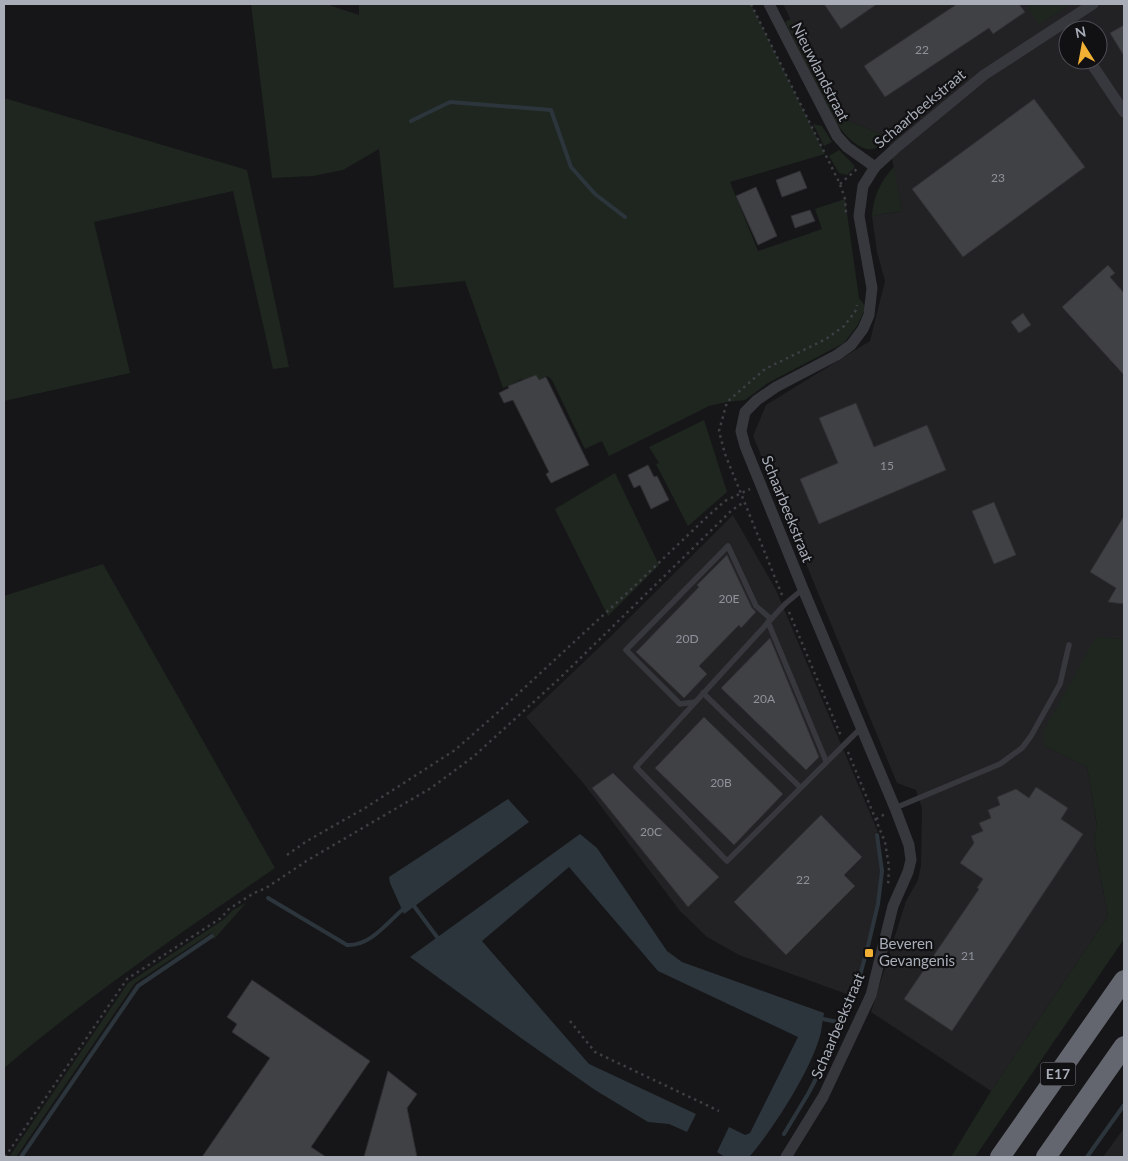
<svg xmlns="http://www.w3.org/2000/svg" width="1128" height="1161" viewBox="0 0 1128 1161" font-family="Lato,sans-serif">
<rect width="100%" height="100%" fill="#161618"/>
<g fill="#222225" fill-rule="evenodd">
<path d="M783 4H1124V639L1096 638 1045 746 1087 767 1097 826 1094 841 1108 916 991 1091 871 1012 906 901 918 880 921 866 922 808 916 790 897 783 753 436 766 405 870 341 885 281 877 252 872 216 902 211 888 137 839 117ZM1068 30H1098V60H1068Z"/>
<polygon points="733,515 776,590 878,832 875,834 879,853 881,871 877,904 866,951 852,996 739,955 707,937 680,911 584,784 526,717 607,640"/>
<polygon points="1124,1128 1124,1157 1103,1157"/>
</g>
<g fill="#1e261f">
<polygon points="251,4 326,4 359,15 359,4 751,4 825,154 730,182 758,251 822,229 815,209 845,199 859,298 866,307 857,326 844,343 768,383 745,400 727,402 709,406 609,456 602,441 585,449 552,380 547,376 526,386 522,379 503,388 465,281 394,288 379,149 343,170 313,176 272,178"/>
<polygon points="1026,4 1072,4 1039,24"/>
<path d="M791 19 839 117 888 137C885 141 880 145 876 148 861 155 842 132 835 121L785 22Z"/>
<polygon points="4,98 247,170 289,367 273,369 233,191 94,222 130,373 4,401"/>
<polygon points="813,124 822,126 832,142 824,146"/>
<polygon points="839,150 852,163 855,167 847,175 839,173 829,156"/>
<path d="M894 167 902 211 872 216C873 197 881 180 894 167Z"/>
<polygon points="704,420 727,492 688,526 656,464 659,463 649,447"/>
<polygon points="615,473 659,565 608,616 555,509"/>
<path d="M103 564 275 868C182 932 90 995 4 1068V596Z"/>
<polygon points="1096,637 1124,639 1124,939 975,1157 951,1157 991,1091 1108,916 1094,841 1097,825 1087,767 1045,746 1043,732"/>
<polygon points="246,903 214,939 211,933 135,983 16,1157 9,1157 128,983 223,920 233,910"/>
</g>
<g fill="#2c353c">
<polygon points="508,799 529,822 404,914 390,883 389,877"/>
<path d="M580 834 597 848 667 951 682 962 824 1013C823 1019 822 1025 821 1032 813 1067 773 1130 749 1157H725L717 1152 729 1127 745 1135 750 1133 798 1037 658 971 569 867 482 941 589 1064 696 1114 687 1132 669 1124 648 1122 595 1090 521 1038 410 957Z"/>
</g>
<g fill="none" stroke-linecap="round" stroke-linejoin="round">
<g stroke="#2c353c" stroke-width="4">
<polyline points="411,121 450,102 551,110 571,167 595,194 625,217"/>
<path d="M268 898 347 945C370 946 386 924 402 910"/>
<polyline points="414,906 437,937"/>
<polyline points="823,1019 842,1023"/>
<polyline points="784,1134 808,1094 830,1052 854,997 867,950 878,904 882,871 877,835"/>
<polyline points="21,1157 138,986 212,936"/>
<polyline points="1087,1157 1124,1105"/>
</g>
</g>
<g fill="#404145" stroke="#303034">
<polygon points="824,4 877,4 841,29"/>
<polygon points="957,4 1019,4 1025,12 993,34 989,28 885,97 864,66"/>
<polygon points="1124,25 1124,56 1110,33"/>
<polygon points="1034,99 1085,167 963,257 912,189"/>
<polygon points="800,171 807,188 782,197 776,180"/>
<polygon points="756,187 777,236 758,245 736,196"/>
<polygon points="810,210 815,221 795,228 791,216"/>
<polygon points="1108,265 1115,273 1110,277 1124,293 1124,375 1062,307"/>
<polygon points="1023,313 1031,325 1019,333 1011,322"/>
<polygon points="536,375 539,380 546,377 589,465 551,483 546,474 549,472 513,400 504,403 499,393 509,388 508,386"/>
<polygon points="856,403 874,447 927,425 946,470 819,524 800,479 838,463 819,418"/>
<polygon points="648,465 654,477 657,476 669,500 651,509 640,485 634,488 628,475"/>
<polygon points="994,502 1016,555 994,564 972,511"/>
<polygon points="1124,516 1124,604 1108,602 1116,588 1090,572"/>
<polygon points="727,555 752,608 756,612 741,628 739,625 699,666 707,674 684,698 636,652 699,587 697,585"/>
<polygon points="770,638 819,757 806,770 721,688"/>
<polygon points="704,717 783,794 734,845 655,768"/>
<polygon points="613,773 719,877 688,907 592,788"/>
<polygon points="1036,787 1068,808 1061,819 1083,834 952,1031 904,999 979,889 977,888 983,879 960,863 974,843 971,836 983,831 979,823 991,818 988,810 1000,805 997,797 1016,789 1029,798"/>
<polygon points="821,815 862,857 844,875 855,886 786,955 734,902"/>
<polygon points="252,980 370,1061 311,1147 326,1157 202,1157 270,1058 232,1032 237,1024 227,1017"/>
<polygon points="388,1071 417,1094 407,1108 417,1157 364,1157"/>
</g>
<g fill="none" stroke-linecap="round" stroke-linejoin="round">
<g stroke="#3d3f44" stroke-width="2.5" stroke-dasharray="2.5 4" stroke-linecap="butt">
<polyline points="751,4 840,184 845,199 846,213"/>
<polyline points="840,184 858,168"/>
<polyline points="782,595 725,454 719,431 727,402 765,369 826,339 844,326 855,312 857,305"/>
<polyline points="789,612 841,736"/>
<polyline points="848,752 885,842 889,867 888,887"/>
<polyline points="876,819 885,814"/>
<polyline points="287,855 307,841 365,808 455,750 496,714 625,595 709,515 725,501 750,489"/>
<polyline points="570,1021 595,1052 719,1111"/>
<polyline points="5,1157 127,979 221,918 229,909 254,893 266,888 308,860 431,788 473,757 560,678 732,510 744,502"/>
</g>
<g stroke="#37383d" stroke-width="5.5">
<polyline points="803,589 785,604 636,767 727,861 861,728"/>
<polyline points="768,622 826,761"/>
<polyline points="703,693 800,787"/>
<polyline points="695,702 680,704 626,650 728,546 756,606 771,619"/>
<polyline points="895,808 1000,764 1022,748 1031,736 1060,684 1069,645"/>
</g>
<g stroke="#37383d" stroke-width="11">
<polyline points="769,4 837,136 847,147 875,167"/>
<polyline points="1089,60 1124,112"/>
<polyline points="786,1157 823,1097 871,995 893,906 908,872 911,860 909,845 895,808 803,589 745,446 741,431 745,412 757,400 776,387 837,355 851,345 863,329 869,315 872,288 859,216 863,186 875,167 898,146 984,75 1093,4"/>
</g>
<g stroke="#63666e" stroke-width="20">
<polyline points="1000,1157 1124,980"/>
<polyline points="1046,1157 1124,1046"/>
</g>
</g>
<rect fill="#f2b134" stroke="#111113" stroke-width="2" x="864" y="948" width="10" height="10" rx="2.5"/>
<g text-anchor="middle" stroke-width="4.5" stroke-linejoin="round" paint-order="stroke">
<g font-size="12" fill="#8e929b">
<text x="922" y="54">22</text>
<text x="998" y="182">23</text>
<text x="887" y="470">15</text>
<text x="729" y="603">20E</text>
<text x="687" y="643">20D</text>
<text x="764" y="703">20A</text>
<text x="721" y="787">20B</text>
<text x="651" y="836">20C</text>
<text x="803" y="884">22</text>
<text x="968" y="960">21</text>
</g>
<rect fill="#111113" stroke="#7b7e86" stroke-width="1" x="1040.5" y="1062.5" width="35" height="23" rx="4"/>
<g font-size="14" font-weight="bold" fill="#a8adb8">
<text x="1058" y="1079">E17</text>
</g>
<g font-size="15" fill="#a8adb8" stroke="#111113">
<text transform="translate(820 72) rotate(63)" y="5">Nieuwlandstraat</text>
<text transform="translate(920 109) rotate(-40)" y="5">Schaarbeekstraat</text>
<text transform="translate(787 509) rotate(68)" y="5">Schaarbeekstraat</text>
<text transform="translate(838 1026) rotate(-67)" y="5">Schaarbeekstraat</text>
</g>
<g font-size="15" fill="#a8adb8" stroke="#111113" text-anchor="start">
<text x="879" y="949">Beveren<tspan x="879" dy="17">Gevangenis</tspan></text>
</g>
</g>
<rect width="1128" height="1161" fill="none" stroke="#a8adb8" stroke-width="10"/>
<g transform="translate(1083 45) rotate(349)"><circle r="24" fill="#111113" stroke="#4d4f55"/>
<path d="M0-4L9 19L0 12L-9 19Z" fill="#f2b134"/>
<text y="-8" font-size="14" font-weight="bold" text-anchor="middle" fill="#a8adb8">N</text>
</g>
</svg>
